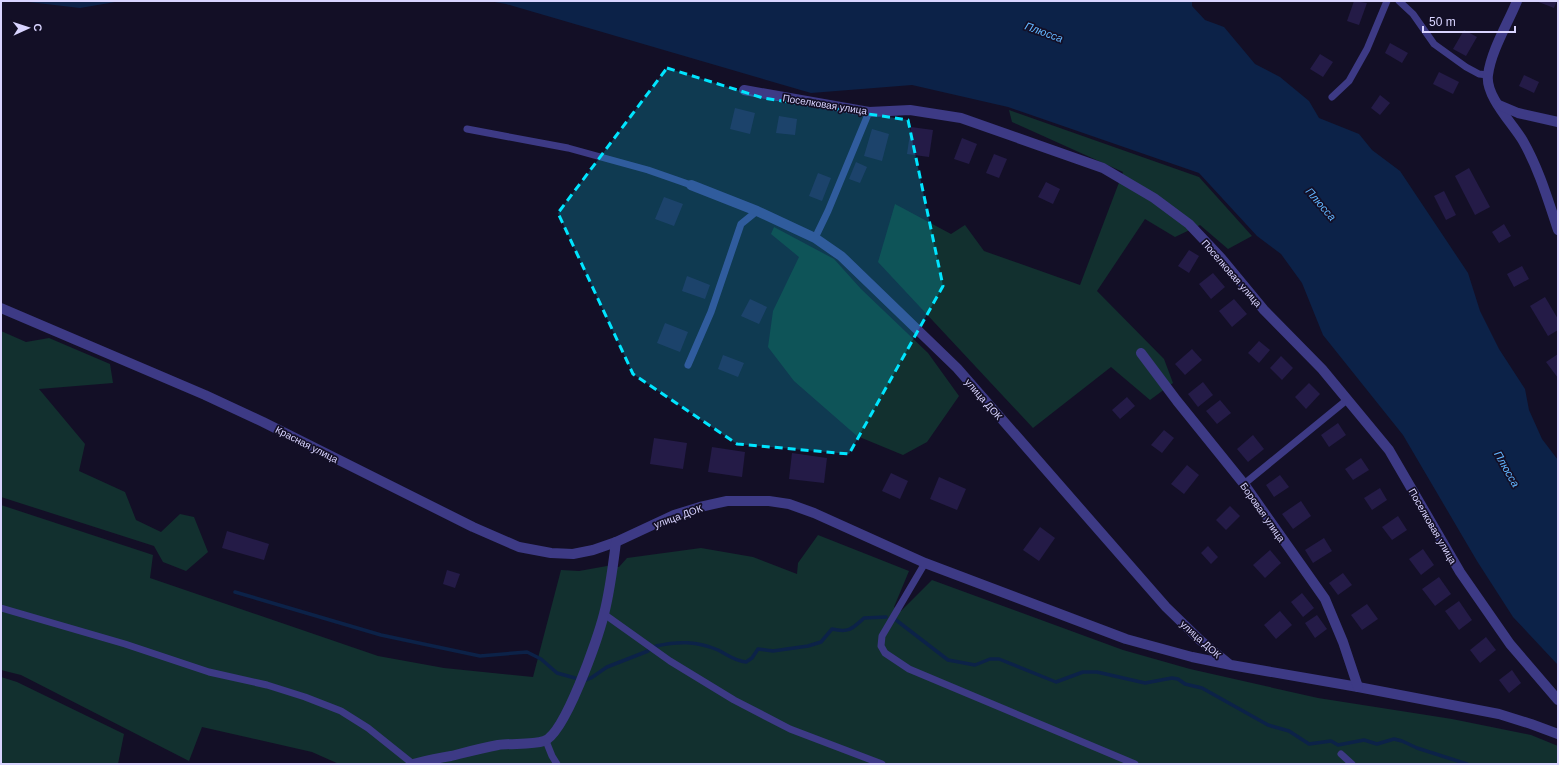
<svg xmlns="http://www.w3.org/2000/svg" width="1559" height="765" viewBox="0 0 1559 765" font-family="Helvetica,sans-serif">
<rect width="100%" height="100%" fill="#130f26"/>
<g fill="#12302f">
<polygon points="1009,110 1199,177 1252,236 1228,249 1200,225 1175,237 1145,219 1097,291 1164,359 1173,383 1150,400 1111,367 1033,428 878,262 895,204 951,234 965,225 984,251 1080,285 1123,172 1012,122"/>
<polygon points="774,227 834,259 861,289 928,353 959,396 927,442 903,455 857,436 794,381 768,347 773,311 799,257 771,234"/>
<polygon points="1,331 26,342 49,338 110,364 113,383 39,389 85,444 79,471 125,492 136,520 161,532 180,514 194,517 208,552 186,571 163,562 154,546 1,497"/>
<polygon points="1,505 153,555 150,578 378,656 444,668 533,677 561,570 579,571 607,566 619,567 627,558 701,548 753,557 797,574 798,563 818,535 909,571 894,607 901,611 932,580 1123,650 1190,669 1318,698 1452,719 1531,735 1558,746 1558,764 339,764 312,752 202,727 189,761 21,675 1,670"/>
<polygon points="1,677 17,682 124,734 118,764 1,764"/>
</g>
<g fill="#0c2248">
<polygon points="20,1 121,1 80,8"/>
<polygon points="489,1 1192,1 1192,6 1205,20 1224,27 1255,64 1280,77 1309,101 1319,118 1359,134 1372,150 1400,171 1468,273 1480,311 1499,349 1525,389 1529,410 1542,439 1558,460 1558,665 1513,617 1477,561 1403,435 1323,335 1302,283 1281,254 1257,236 1199,173 1008,107 912,85 811,93 506,4"/>
</g>
<g fill="none" stroke-linecap="round" stroke-linejoin="round">
<g stroke="#0c2248" stroke-width="3.5">
<polyline points="235,592 381,635 480,656 527,652 541,659 557,673 575,678"/>
<polyline points="896,620 948,660 975,665 990,659 999,659 1056,682 1083,672 1097,672 1145,683 1172,678 1178,679 1185,684 1202,688 1268,725 1289,731 1309,744 1331,741 1338,745 1364,740 1377,744 1394,739 1402,741 1417,748 1467,764"/>
<path d="M656 646C678 641 697 641 718 650 728 655 735 661 746 662L752 658 758 649 773 651 808 646 821 642 832 629C849 633 852 629 864 618L886 617"/>
<polyline points="586,680 591,678 607,667 648,651"/>
</g>
</g>
<g fill="#241b47">
<polygon points="1354,1 1367,3 1359,25 1347,21"/>
<polygon points="1536,1 1557,1 1554,8"/>
<polygon points="1464,30 1477,37 1466,56 1453,49"/>
<polygon points="1390,43 1408,53 1402,63 1385,53"/>
<polygon points="1320,54 1333,62 1323,77 1310,69"/>
<polygon points="1439,72 1459,82 1453,94 1433,84"/>
<polygon points="1524,75 1539,82 1534,93 1519,86"/>
<polygon points="1380,95 1390,103 1380,115 1371,108"/>
<polygon points="735,108 755,113 750,134 730,129"/>
<polygon points="779,116 797,119 795,135 776,133"/>
<polygon points="911,127 933,130 929,157 907,154"/>
<polygon points="872,129 889,134 882,161 864,156"/>
<polygon points="962,138 977,144 969,164 954,159"/>
<polygon points="994,154 1007,159 999,178 986,173"/>
<polygon points="856,162 867,167 860,183 849,179"/>
<polygon points="1469,168 1490,207 1475,215 1455,176"/>
<polygon points="818,173 831,178 822,201 809,196"/>
<polygon points="1046,182 1060,189 1053,204 1038,197"/>
<polygon points="1444,191 1456,215 1446,220 1434,196"/>
<polygon points="664,197 683,204 674,226 655,219"/>
<polygon points="1504,224 1511,236 1499,243 1492,232"/>
<polygon points="1189,250 1199,256 1189,273 1178,266"/>
<polygon points="1522,266 1529,279 1514,287 1507,274"/>
<polygon points="1213,273 1225,287 1211,299 1199,284"/>
<polygon points="687,276 710,285 705,299 682,291"/>
<polygon points="1545,297 1558,319 1558,330 1548,336 1530,306"/>
<polygon points="750,299 767,307 759,324 741,316"/>
<polygon points="1234,299 1247,314 1232,327 1219,311"/>
<polygon points="665,323 688,332 680,352 657,343"/>
<polygon points="1259,341 1270,350 1259,363 1248,353"/>
<polygon points="1192,349 1202,360 1185,375 1175,364"/>
<polygon points="1558,354 1558,378 1546,362"/>
<polygon points="723,355 744,363 738,377 718,369"/>
<polygon points="1281,356 1293,368 1282,380 1270,368"/>
<polygon points="1203,382 1213,395 1198,407 1188,394"/>
<polygon points="1309,383 1320,394 1306,409 1295,397"/>
<polygon points="1127,397 1135,406 1120,419 1112,410"/>
<polygon points="1220,400 1231,413 1217,424 1206,411"/>
<polygon points="1338,423 1346,435 1329,447 1321,435"/>
<polygon points="1164,430 1174,438 1162,453 1151,445"/>
<polygon points="1253,435 1264,449 1248,462 1237,449"/>
<polygon points="654,438 687,443 683,469 650,464"/>
<polygon points="712,447 745,452 742,477 708,472"/>
<polygon points="792,453 827,458 824,483 789,479"/>
<polygon points="1361,458 1369,470 1353,480 1345,469"/>
<polygon points="1187,465 1199,475 1184,494 1171,484"/>
<polygon points="891,473 908,481 900,499 882,491"/>
<polygon points="1280,475 1289,487 1274,497 1266,485"/>
<polygon points="939,477 966,489 957,510 930,499"/>
<polygon points="1380,488 1387,500 1372,510 1364,498"/>
<polygon points="1301,501 1311,516 1293,529 1282,514"/>
<polygon points="1230,506 1240,516 1226,530 1216,520"/>
<polygon points="1398,516 1407,530 1392,540 1382,527"/>
<polygon points="1040,527 1055,538 1039,561 1023,550"/>
<polygon points="227,531 269,544 264,560 222,548"/>
<polygon points="1324,538 1332,551 1313,563 1305,550"/>
<polygon points="1208,546 1218,557 1211,564 1201,553"/>
<polygon points="1423,549 1434,565 1421,575 1409,559"/>
<polygon points="1270,550 1281,563 1265,578 1253,565"/>
<polygon points="447,570 460,574 455,588 443,584"/>
<polygon points="1343,573 1352,585 1338,595 1329,583"/>
<polygon points="1439,577 1451,594 1435,606 1422,589"/>
<polygon points="1302,593 1314,608 1303,617 1291,602"/>
<polygon points="1459,601 1472,620 1459,630 1445,611"/>
<polygon points="1367,604 1378,619 1362,630 1351,615"/>
<polygon points="1280,611 1292,625 1276,639 1264,625"/>
<polygon points="1317,615 1327,629 1315,638 1305,623"/>
<polygon points="1486,637 1496,650 1480,663 1470,650"/>
<polygon points="1512,670 1521,683 1509,693 1499,680"/>
</g>
<g fill="none" stroke-linecap="round" stroke-linejoin="round">
<g stroke="#3d3a85" stroke-width="7">
<polyline points="1399,1 1413,14 1434,44 1466,67 1479,74 1488,75"/>
<polyline points="1332,97 1349,81 1367,49 1387,1"/>
<polyline points="467,129 568,148 648,170 691,185"/>
<polyline points="815,238 828,211 869,112"/>
<polyline points="688,365 711,312 741,224 757,211"/>
<polyline points="1244,484 1348,399"/>
<polyline points="925,563 882,636 881,646 885,653 909,669 1135,764"/>
<polyline points="1,608 125,644 209,672 267,685 305,697 341,711 368,728 413,764"/>
<polyline points="604,614 670,661 734,700 790,729 882,764"/>
<polyline points="546,741 552,756 557,764"/>
<polyline points="1341,754 1352,764"/>
</g>
<g stroke="#3d3a85" stroke-width="10">
<path d="M1517 1C1508 23 1491 51 1488 75 1485 96 1513 124 1523 141 1539 169 1548 200 1558 230"/>
<polyline points="744,90 869,112 910,110 961,118 1103,168 1154,198 1189,224 1221,258 1264,310 1322,369 1389,450 1460,572 1510,644 1558,700"/>
<polyline points="1499,105 1518,113 1558,122"/>
<polyline points="691,185 757,211 815,238 841,256 957,368 1166,607 1200,640 1229,664"/>
<polyline points="1,308 205,395 263,422 473,527 519,547 551,553 573,554 593,550 616,542 674,515 700,507 727,501 769,501 789,504 814,513 925,563 1126,639 1192,657 1231,665 1358,687 1499,714 1531,724 1558,734"/>
<polyline points="1141,353 1177,401 1244,484 1325,599 1343,642 1358,687"/>
<path d="M413 764C425 761 438 758 451 756 467 752 482 748 498 745 512 743 532 745 544 741 565 734 598 638 604 614 610 591 613 566 616 542"/>
</g>
</g>
<path fill="#00e5ff" fill-opacity="0.2" stroke="#00e5ff" stroke-width="3" stroke-dasharray="8 5" stroke-linejoin="round" d="M667 68 763 98 908 120 943 286 849 454 737 444 633 374 558 213Z"/>
<g text-anchor="middle" stroke-width="3.5" stroke-linejoin="round" paint-order="stroke">
<g font-size="10" fill="#d9d4ff" stroke="#130f26">
<text transform="translate(825 104) rotate(9)" y="4">Поселковая улица</text>
<text transform="translate(1232 273) rotate(49)" y="4">Поселковая улица</text>
<text transform="translate(984 399) rotate(49)" y="4">улица ДОК</text>
<text transform="translate(307 444) rotate(27)" y="4">Красная улица</text>
<text transform="translate(1263 512) rotate(55)" y="4">Боровая улица</text>
<text transform="translate(678 516) rotate(-20)" y="4">улица ДОК</text>
<text transform="translate(1433 526) rotate(60)" y="4">Поселковая улица</text>
<text transform="translate(1201 639) rotate(42)" y="4">улица ДОК</text>
</g>
<g font-size="11" font-style="italic" fill="#62b6ff" stroke="#130f26">
<text transform="translate(1044 32) rotate(20)" y="4">Плюсса</text>
<text transform="translate(1321 204) rotate(49)" y="4">Плюсса</text>
<text transform="translate(1507 469) rotate(60)" y="4">Плюсса</text>
</g>
</g>
<rect width="1559" height="765" fill="none" stroke="#d9d4ff" stroke-width="4"/>
<g transform="translate(28 28) rotate(87)" stroke="#130f26" stroke-width="3" paint-order="stroke">
<path d="M0-3L7 15L0 10L-7 15Z" fill="#d9d4ff"/>
<text y="-6" font-size="11" font-weight="bold" text-anchor="middle" fill="#d9d4ff">С</text>
</g>
<path d="M1423 26v6h92v-6" fill="none" stroke="#d9d4ff" stroke-width="2"/>
<text x="1429" y="26" font-size="12" fill="#d9d4ff" stroke="#130f26" stroke-width="3" paint-order="stroke">50 m</text>
</svg>
